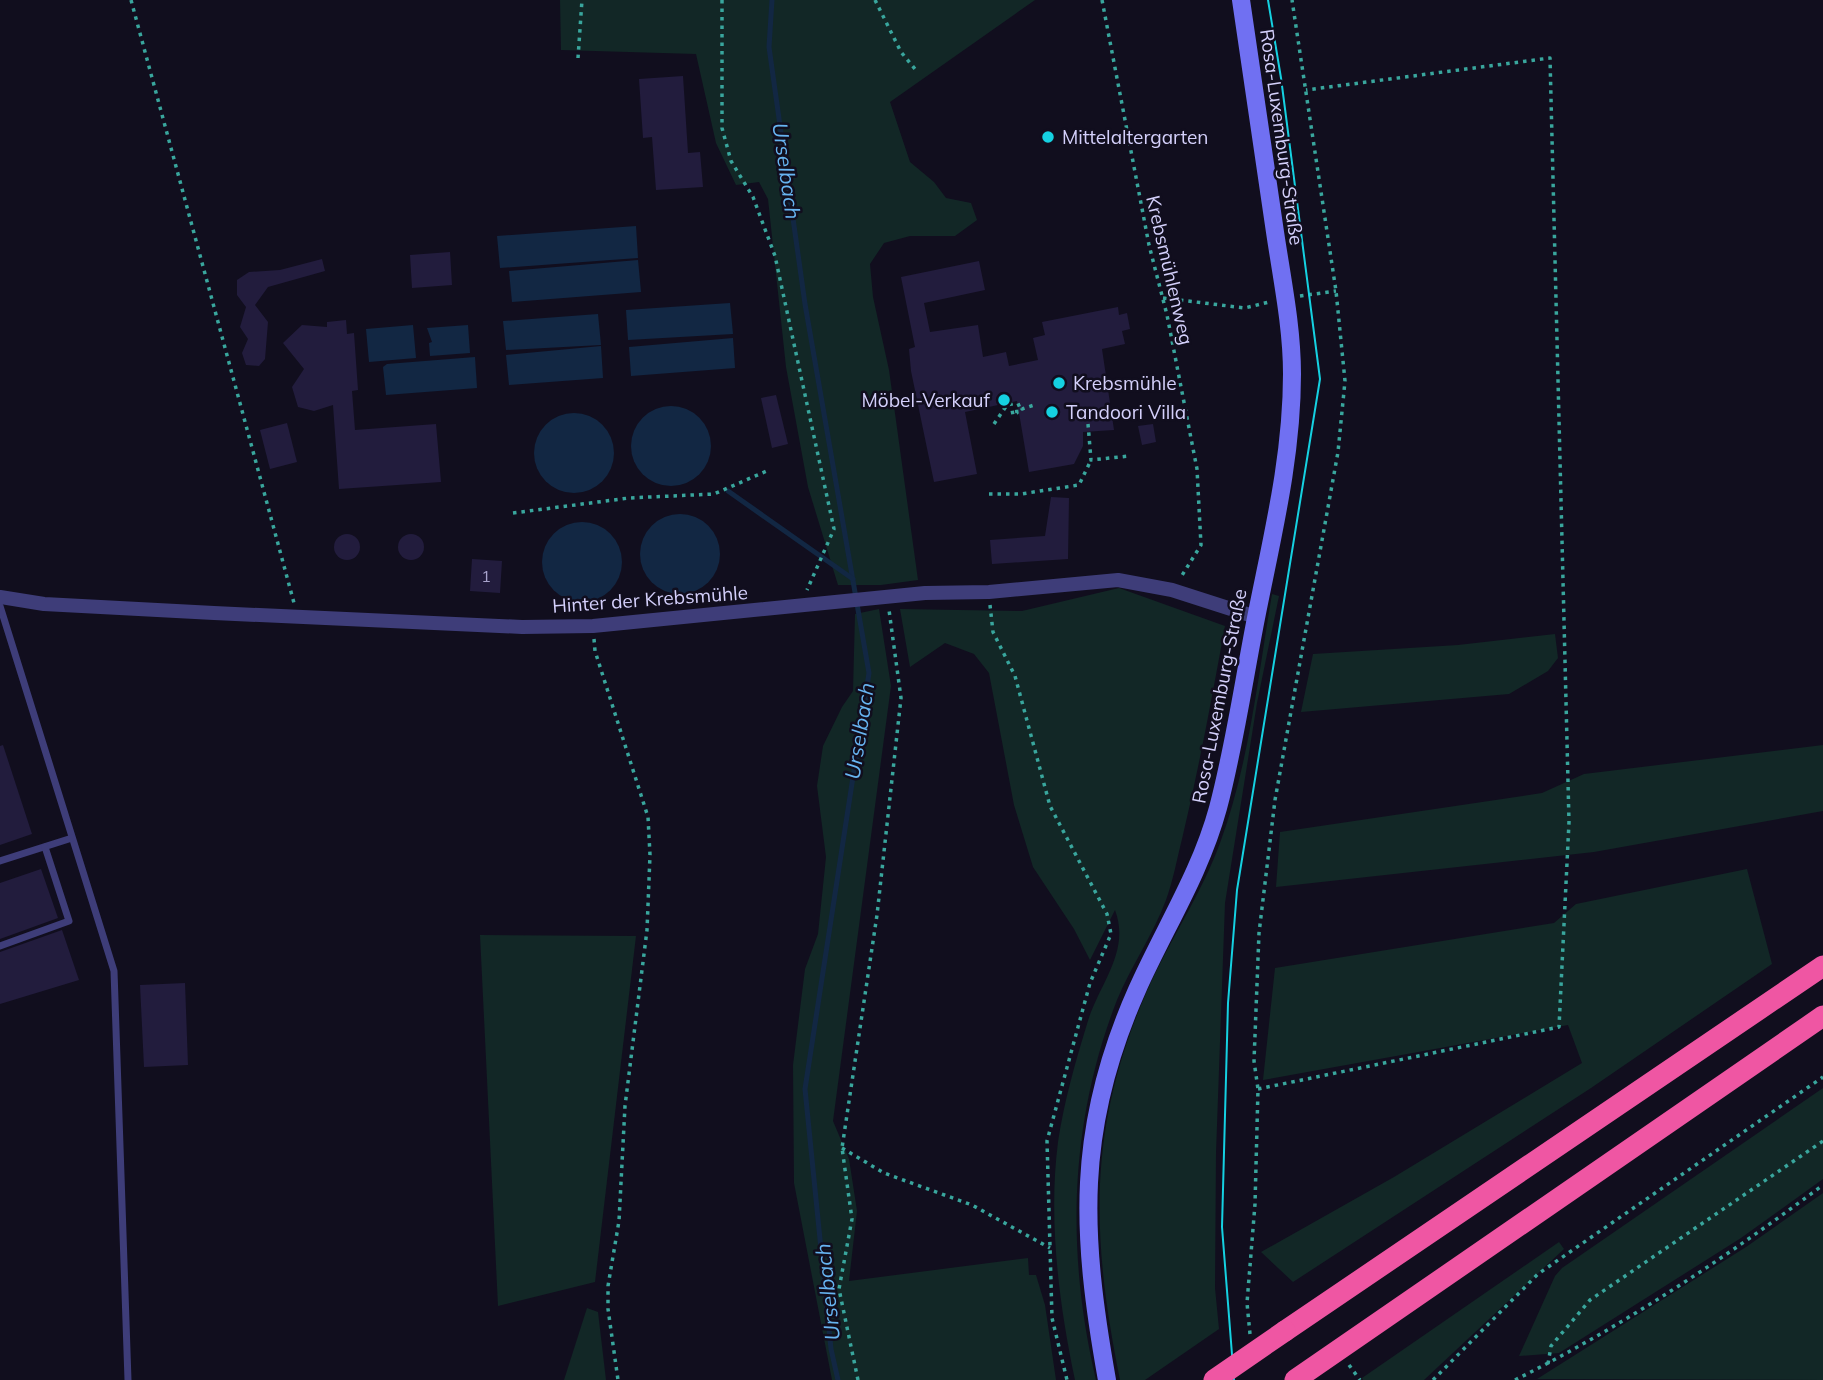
<svg xmlns="http://www.w3.org/2000/svg" width="1823" height="1380" viewBox="0 0 1823 1380" font-family="Mulish,sans-serif">
<rect width="100%" height="100%" fill="#110e1e"/>
<g fill="#122726">
<polygon points="560,0 1035,0 890,102 910,162 934,182 946,198 971,203 977,220 955,236 910,236 884,243 870,264 873,297 889,370 918,580 881,585 838,585 808,487 786,367 768,199 759,182 736,185 716,143 696,54 561,50"/>
<path d="M1119 588 1225 626C1212 697 1199 768 1182 839 1177 859 1173 881 1166 900 1153 935 1131 966 1117 1000 1069 1123 1066 1253 1096 1380H1075C1059 1304 1048 1220 1058 1142 1064 1102 1075 1063 1087 1024 1098 985 1131 952 1115 910L1090 960 1074 929 1033 867 1014 805 989 673 974 654 945 643 910 667 900 609 1022 611Z"/>
<path d="M1272 594 1279 596 1257 703 1225 903 1216 1153 1215 1288 1219 1329 1145 1380H1120C1091 1236 1087 1128 1147 991 1169 941 1201 895 1220 843 1249 764 1258 677 1272 594Z"/>
<polygon points="879,609 891,686 833,1121 849,1159 857,1211 849,1281 1028,1258 1029,1275 1036,1275 1045,1305 1056,1380 832,1380 794,1183 793,1065 805,969 818,934 826,857 817,786 823,746 842,707 853,691 855,614"/>
<polygon points="1555,634 1558,658 1548,671 1509,694 1301,712 1313,654 1458,645"/>
<polygon points="1823,745 1823,811 1594,852 1276,887 1280,832 1542,793 1584,774"/>
<polygon points="1747,869 1772,964 1591,1088 1293,1282 1261,1252 1394,1177 1582,1063 1568,1025 1263,1080 1275,968 1554,923 1576,904"/>
<polygon points="480,935 636,936 595,1282 498,1306"/>
<polygon points="1823,1088 1823,1179 1741,1238 1559,1353 1519,1356 1555,1276 1562,1268"/>
<polygon points="1823,1193 1823,1380 1537,1379 1746,1247"/>
<polygon points="1559,1242 1564,1249 1424,1380 1363,1380 1362,1378"/>
<polygon points="587,1308 598,1312 606,1380 564,1380"/>
</g>
<g fill="#122743">
<polygon points="636,226 638,258 500,268 497,236"/>
<polygon points="638,260 641,292 512,302 509,271"/>
<polygon points="730,303 733,334 628,340 626,310"/>
<polygon points="598,314 601,345 506,350 503,321"/>
<polygon points="413,325 416,358 369,362 366,329"/>
<polygon points="468,325 470,353 430,356 429,343 432,342 427,328"/>
<polygon points="733,338 735,368 631,376 629,347"/>
<polygon points="601,346 603,378 509,385 506,355"/>
<polygon points="475,357 477,388 386,395 383,367 387,364"/>
<circle cx="671" cy="446" r="40"/>
<circle cx="574" cy="453" r="40"/>
<circle cx="680" cy="554" r="40"/>
<circle cx="582" cy="562" r="40"/>
</g>
<g fill="none" stroke-linecap="round" stroke-linejoin="round">
<g stroke="#122743" stroke-width="5">
<polyline points="772,0 769,47 805,304 869,673 805,1089 831,1349 838,1380"/>
<polyline points="728,491 853,579"/>
</g>
</g>
<g fill="#221c3d">
<polygon points="683,76 688,153 700,152 703,187 656,190 652,137 643,138 639,79"/>
<polygon points="450,252 452,285 412,288 410,255"/>
<polygon points="322,259 325,271 268,287 255,305 268,322 265,359 259,366 246,365 242,353 248,339 240,327 246,307 237,295 237,280 249,272 280,270"/>
<polygon points="979,261 985,290 924,303 930,332 978,325 983,357 1006,352 1009,366 1038,360 1033,338 1045,335 1042,322 1118,307 1119,315 1127,313 1130,329 1122,331 1125,344 1102,349 1114,430 1083,432 1083,446 1074,464 1029,472 1017,401 965,412 977,474 934,482 911,371 909,349 915,347 901,277"/>
<polygon points="346,320 347,334 354,333 358,390 352,391 355,430 436,424 441,482 339,489 333,405 314,411 298,407 292,387 304,369 283,343 302,325 327,327 327,322"/>
<polygon points="776,395 788,444 772,448 761,398"/>
<polygon points="287,423 297,462 270,469 260,430"/>
<polygon points="1153,424 1156,442 1142,445 1138,426"/>
<polygon points="1051,497 1069,498 1068,559 992,564 990,540 1045,536"/>
<circle cx="347" cy="547" r="13"/>
<circle cx="411" cy="547" r="13"/>
<polygon points="472,559 502,561 500,593 470,591"/>
<polygon points="3,745 32,834 0,845 0,746"/>
<polygon points="41,869 58,918 0,939 0,883"/>
<polygon points="62,930 79,980 0,1004 0,952"/>
<polygon points="185,983 188,1065 144,1067 140,985"/>
</g>
<g fill="none" stroke-linecap="round" stroke-linejoin="round">
<g stroke="#39a69d" stroke-width="3.5" stroke-dasharray="3.5 5" stroke-linecap="butt">
<polyline points="131,0 294,603"/>
<polyline points="722,0 722,128 731,161 753,197 775,256 834,529 807,590"/>
<polyline points="875,0 901,52 915,69"/>
<polyline points="1102,0 1149,245 1167,315 1197,469 1201,545 1181,577"/>
<polyline points="578,58 582,0"/>
<polyline points="1300,296 1336,291"/>
<polyline points="1163,298 1245,308 1269,302"/>
<polyline points="994,424 1007,405 1011,404 1013,415 1017,413 1016,406 1021,404 1022,409 1037,404"/>
<polyline points="1088,424 1091,460 1129,456"/>
<polyline points="989,494 1021,494 1079,485 1091,460"/>
<polyline points="513,513 629,498 714,494 769,470"/>
<polyline points="990,605 993,632 1015,676 1050,806 1107,914 1111,934 1090,983 1047,1141 1052,1318 1067,1380"/>
<polyline points="594,639 595,651 648,817 650,855 647,930 625,1106 619,1221 608,1286 608,1309 618,1380"/>
<polyline points="1258,1089 1559,1027 1569,822 1550,58 1306,90"/>
<polyline points="842,1148 884,1173 972,1205 1050,1248"/>
<polyline points="1250,1334 1247,1303 1255,1204 1258,1089 1254,1061 1259,933 1275,800 1338,452 1345,381 1336,291 1292,0"/>
<polyline points="1548,1364 1551,1346 1590,1300 1823,1141"/>
<polyline points="1349,1365 1360,1380"/>
<polyline points="858,1380 839,1289 852,1219 842,1148 877,915 901,698 889,610"/>
<polyline points="1433,1380 1538,1274 1823,1077"/>
<path d="M1515 1380C1625 1325 1725 1258 1823 1185"/>
</g>
<g stroke="#3e3d79" stroke-width="7">
<polyline points="0,606 114,971 128,1380"/>
<polyline points="0,861 72,838"/>
<polyline points="0,946 69,921 45,847"/>
</g>
<polyline stroke="#3e3d79" stroke-width="14" points="0,597 44,604 214,613 522,627 593,626 925,593 989,592 1118,580 1172,590 1256,617"/>
<path stroke="#7070f2" stroke-width="18" d="M1107 1380C1081 1234 1075 1129 1137 990 1164 929 1200 874 1218 808 1235 744 1244 678 1257 613 1273 533 1292 456 1292 374 1292 327 1282 279 1275 232 1264 155 1252 77 1241 0"/>
<g stroke="#ef56a3" stroke-width="21">
<polyline points="1285,1331 1823,966"/>
<polyline points="1295,1380 1823,1016"/>
</g>
<polyline stroke="#15d1e1" stroke-width="2" points="1234,1380 1222,1227 1228,1003 1237,890 1320,379 1281,78 1268,0"/>
<polyline stroke="#ef56a3" stroke-width="21" points="1214,1380 1285,1331"/>
</g>
<g fill="#15d1e1" stroke="#110e1e" stroke-width="2.5">
<circle cx="1048" cy="137" r="7"/>
<circle cx="1059" cy="383" r="7"/>
<circle cx="1004" cy="400" r="7"/>
<circle cx="1052" cy="412" r="7"/>
</g>
<g text-anchor="middle" stroke-width="5" stroke-linejoin="round" paint-order="stroke">
<g font-size="16" fill="#a8a3cc">
<text x="486" y="582">1</text>
</g>
<g font-size="19" fill="#d4d0fb" stroke="#110e1e" text-anchor="start">
<text x="1062" y="144">Mittelaltergarten</text>
<text x="1073" y="390">Krebsmühle</text>
<text x="990" y="407" text-anchor="end">Möbel-Verkauf</text>
<text x="1066" y="419">Tandoori Villa</text>
</g>
<g font-size="19" fill="#d4d0fb" stroke="#110e1e">
<text transform="translate(1282 137) rotate(82)" y="7">Rosa-Luxemburg-Straße</text>
<text transform="translate(1170 270) rotate(77)" y="7">Krebsmühlenweg</text>
<text transform="translate(650 599) rotate(-4)" y="7">Hinter der Krebsmühle</text>
<text transform="translate(1219 696) rotate(-79)" y="7">Rosa-Luxemburg-Straße</text>
</g>
<g font-size="21" font-style="italic" fill="#67b4f1" stroke="#110e1e">
<text transform="translate(786 171) rotate(82)" y="7">Urselbach</text>
<text transform="translate(860 731) rotate(-81)" y="7">Urselbach</text>
<text transform="translate(828 1292) rotate(-96)" y="7">Urselbach</text>
</g>
</g>
</svg>
